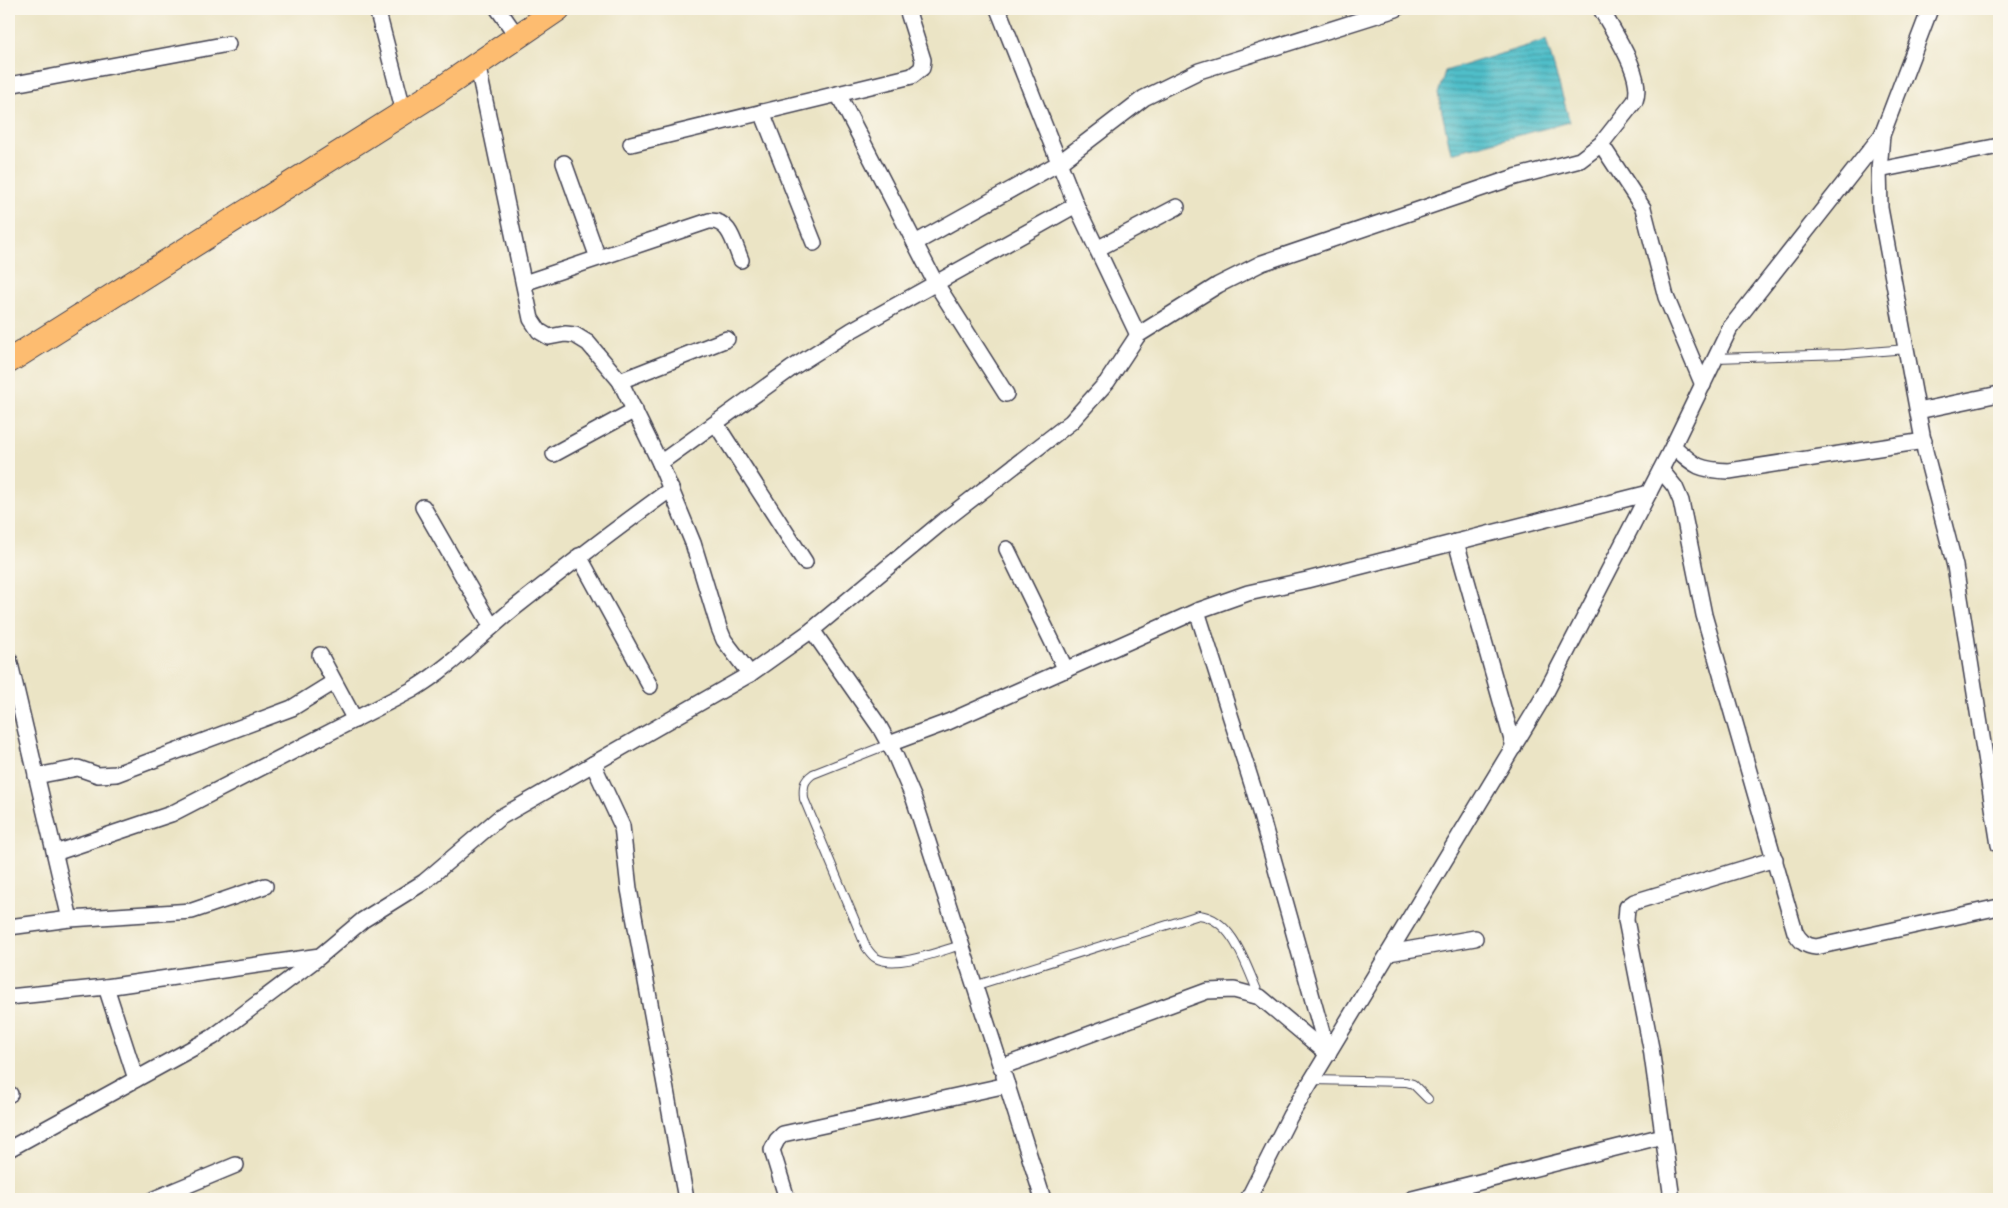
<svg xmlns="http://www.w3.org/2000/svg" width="2008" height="1208" viewBox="0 0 2008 1208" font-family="'Libre Caslon Text',serif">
<defs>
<pattern id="water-rules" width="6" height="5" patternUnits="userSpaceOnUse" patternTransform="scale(1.25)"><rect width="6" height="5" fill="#50bec9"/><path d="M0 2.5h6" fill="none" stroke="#429aa4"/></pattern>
</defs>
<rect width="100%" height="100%" fill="#fbf7ec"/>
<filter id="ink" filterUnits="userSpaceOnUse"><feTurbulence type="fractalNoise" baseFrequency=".02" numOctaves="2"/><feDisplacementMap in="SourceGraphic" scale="10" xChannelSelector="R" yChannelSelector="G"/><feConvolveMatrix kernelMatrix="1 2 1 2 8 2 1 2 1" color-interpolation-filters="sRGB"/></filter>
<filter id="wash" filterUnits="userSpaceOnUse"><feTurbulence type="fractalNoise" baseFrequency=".0096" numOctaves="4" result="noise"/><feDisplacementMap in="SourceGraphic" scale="20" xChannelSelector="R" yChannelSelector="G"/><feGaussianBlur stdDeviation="1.12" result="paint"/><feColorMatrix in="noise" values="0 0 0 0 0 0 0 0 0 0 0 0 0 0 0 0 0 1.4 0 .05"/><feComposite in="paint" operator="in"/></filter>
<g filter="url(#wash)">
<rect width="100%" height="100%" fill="#ebe4c5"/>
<polygon fill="url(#water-rules)" stroke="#397082" points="1546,40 1570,122 1451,153 1438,94 1445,71"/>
</g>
<g filter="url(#ink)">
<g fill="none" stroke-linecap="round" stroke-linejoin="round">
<defs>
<g id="service">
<polyline points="1716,358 1845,354 1907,349"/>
<path d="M889 744 813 774C803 781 803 787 804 799L866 947C869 951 872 956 876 958 896 969 940 951 961 945"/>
<path d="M974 986 1199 915C1234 919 1247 969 1260 997"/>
<polyline points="1312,1080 1406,1082 1413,1084 1428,1099"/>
</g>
<g id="minor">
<polyline points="377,9 404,112"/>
<polyline points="498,9 517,36"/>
<polyline points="998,9 1076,205 1138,335"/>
<polyline points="477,63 531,319 539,331 549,337 565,334 575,335 588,343 620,381 660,463 693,543 719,628 724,640 750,674"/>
<polyline points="9,85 228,44"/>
<polyline points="838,94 935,282 1006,394"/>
<polyline points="762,112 814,243"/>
<polyline points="1882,135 1879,170 1880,208 1925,451 1955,566 1999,845"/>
<polyline points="631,144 912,76 922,68 923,60 907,9"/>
<polyline points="1601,144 1643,208 1666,297 1703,385"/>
<polyline points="564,163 598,258"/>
<polyline points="1879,170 1999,146"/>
<polyline points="915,243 1059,163 1144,98 1199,71 1396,9"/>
<polyline points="1097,249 1177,207"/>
<path d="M524 283 709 221C730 219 734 244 741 260"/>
<polyline points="620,381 727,339"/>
<polyline points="1918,411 1999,394"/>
<polyline points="716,424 805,562"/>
<path d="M1673 446C1695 466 1698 470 1729 471L1924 441"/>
<polyline points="554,454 635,410"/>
<polyline points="660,463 792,368 852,330 1076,205"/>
<path d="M1661 470 1675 487 1681 501 1704 615 1795 932C1800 941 1805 946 1816 947L1999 907"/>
<polyline points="423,507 492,627"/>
<polyline points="1456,542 1514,747"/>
<polyline points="1007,549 1066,670"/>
<polyline points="579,556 650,686"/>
<polyline points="1197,611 1253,787 1328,1054"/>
<polyline points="812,630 879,726 895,755 914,799 1001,1067 1207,991 1234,990 1260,997 1328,1054"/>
<polyline points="320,655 355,720"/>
<polyline points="9,659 70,919"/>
<polyline points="889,744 948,722 1197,611 1248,593 1307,580 1649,493"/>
<polyline points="593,764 622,826 629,889 686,1199"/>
<polyline points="36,776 78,768 98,775 116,774 292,708 334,682"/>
<path d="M55 853 171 814 412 690C449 668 479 637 513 609 565 568 617 528 671 489"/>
<polyline points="9,927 70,919 192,911 265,886"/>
<polyline points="1389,953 1475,938"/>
<polyline points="106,987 136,1079"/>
<path d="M9 997 106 987 320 956 363 920 424 882 499 818 750 674 812 630 942 522 1071 422 1107 382 1138 335 1218 285 1262 263 1515 177 1580 160 1601 144 1635 101C1645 76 1613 32 1601 9"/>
<polyline points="1004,1076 1043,1199"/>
<polyline points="9,1094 10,1094"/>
<polyline points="9,1149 213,1037 319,957"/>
<polyline points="154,1199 236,1165"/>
<polyline points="787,1199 772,1150 777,1140 783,1134 1007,1085"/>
<polyline points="1248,1199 1290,1116 1544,696 1673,446 1730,328 1882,135 1930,9"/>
<polyline points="1412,1199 1663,1136"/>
<polyline points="1672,1199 1651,1048 1626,920 1627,907 1634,902 1775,859"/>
</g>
<polyline id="primary" points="9,361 438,91 558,9"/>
</defs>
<use href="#service" stroke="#403f50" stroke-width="10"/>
<use href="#minor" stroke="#403f50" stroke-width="18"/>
<use href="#primary" stroke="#403f50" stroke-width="26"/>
<use href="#service" stroke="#fff" stroke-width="8"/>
<use href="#minor" stroke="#fff" stroke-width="15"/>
<use href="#primary" stroke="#fdbc70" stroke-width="24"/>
</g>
</g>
<rect width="2008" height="1208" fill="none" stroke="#fbf7ec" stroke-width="30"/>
</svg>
